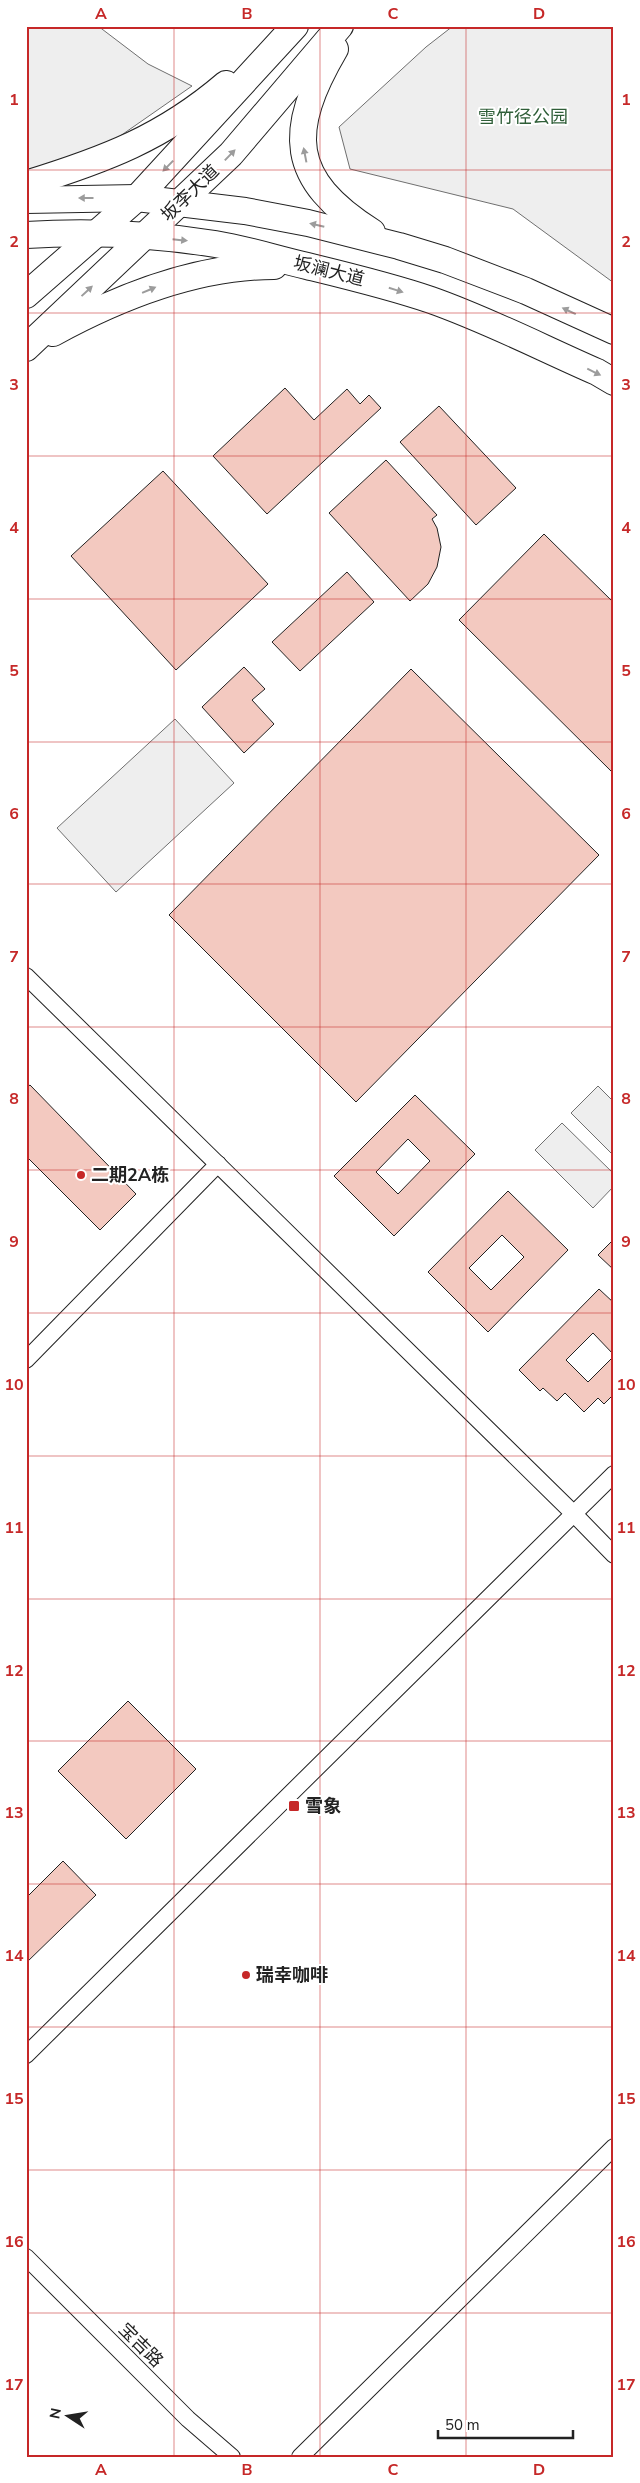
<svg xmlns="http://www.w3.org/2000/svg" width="640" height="2483" viewBox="0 0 640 2483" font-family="'Nunito Sans','Noto Sans SC',sans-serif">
<rect width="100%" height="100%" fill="#fff"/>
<g fill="#eee" stroke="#6f6f6f">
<polygon points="26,26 98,26 148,64 192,86 100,150 26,173"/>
<polygon points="453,26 614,26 614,283 513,209 350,169 339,127 426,47"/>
<polygon points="175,719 234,783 116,892 57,828"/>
<polygon points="598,1086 614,1102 614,1156 571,1113"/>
<polygon points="562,1123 614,1174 614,1186 593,1208 535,1150"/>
</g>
<g fill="#f3c9c0" stroke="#222" fill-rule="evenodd">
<polygon points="285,388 314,420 347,389 360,404 369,395 381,408 267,514 213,456"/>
<polygon points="439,406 516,488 476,525 400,442"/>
<polygon points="386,460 437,515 432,519 437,528 441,547 437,567 428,584 410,601 329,513"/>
<polygon points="163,471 268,584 176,670 71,556"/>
<polygon points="544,534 614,603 614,774 459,620"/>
<polygon points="347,572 374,602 300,671 272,642"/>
<polygon points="244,667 265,689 252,700 274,724 244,753 202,707"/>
<polygon points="411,669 599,855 356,1102 169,915"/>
<polygon points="30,1085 136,1194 100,1230 26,1156 26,1088"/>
<path d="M415 1095 475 1154 394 1236 334 1176ZM408 1139 430 1161 398 1194 376 1172Z"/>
<path d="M508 1191 568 1250 488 1332 428 1272ZM502 1235 524 1257 491 1290 469 1268Z"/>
<polygon points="614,1239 614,1270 598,1255"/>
<polygon points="599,1289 614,1303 614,1355 593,1333 566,1360 588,1382 614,1356 614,1394 604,1404 598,1398 584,1412 565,1393 557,1401 543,1388 540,1391 519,1370"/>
<polygon points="128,1701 196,1769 126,1839 58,1771"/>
<polygon points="63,1861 96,1895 26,1963 26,1898"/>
</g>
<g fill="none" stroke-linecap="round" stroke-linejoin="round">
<defs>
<g id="minor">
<polyline points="26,976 573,1513 614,1555"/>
<polyline points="26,1360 218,1164"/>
<polyline points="26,2055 614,1474"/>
<polyline points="26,2257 188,2419 232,2457"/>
<polyline points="300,2457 614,2147"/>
</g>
<g id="primary">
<path d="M335 49C287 131 288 179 372 232"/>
<path d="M26 184C104 160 163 138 226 84"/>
<polyline points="26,200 137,198 245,211 308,223 399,246 445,260 526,291 614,331"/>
<path d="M26 235C88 231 153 234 215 244 246 249 276 259 307 266 348 276 390 286 431 300 488 320 542 348 597 372L614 382"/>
<polyline points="26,295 137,198 295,26"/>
<path d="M53 333C119 297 198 266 274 266"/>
<polyline points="26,348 231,154 340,26"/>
</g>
</defs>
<use href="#minor" stroke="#222" stroke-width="18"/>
<use href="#primary" stroke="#222" stroke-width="28"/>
<use href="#minor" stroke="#fff" stroke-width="16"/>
<use href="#primary" stroke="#fff" stroke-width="26"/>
</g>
<defs><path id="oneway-solid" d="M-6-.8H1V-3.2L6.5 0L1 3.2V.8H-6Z" transform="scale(1.25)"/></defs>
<g fill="#9c9c9c">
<use href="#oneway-solid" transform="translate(230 155) rotate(-46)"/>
<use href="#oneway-solid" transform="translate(305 155) rotate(-101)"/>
<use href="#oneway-solid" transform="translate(168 166) rotate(134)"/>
<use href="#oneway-solid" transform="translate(86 198) rotate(180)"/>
<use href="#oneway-solid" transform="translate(317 225) rotate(-167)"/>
<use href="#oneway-solid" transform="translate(180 240) rotate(6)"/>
<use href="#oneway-solid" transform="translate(149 290) rotate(-23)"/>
<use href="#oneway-solid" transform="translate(396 290) rotate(17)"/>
<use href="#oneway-solid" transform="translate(87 291) rotate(-43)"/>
<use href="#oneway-solid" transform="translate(569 311) rotate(-155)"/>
<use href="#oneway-solid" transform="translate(594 372) rotate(26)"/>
</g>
<path fill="none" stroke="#c62828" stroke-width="1" stroke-opacity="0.55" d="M174 26V2457M320 26V2457M466 26V2457M26 170H614M26 313H614M26 456H614M26 599H614M26 742H614M26 884H614M26 1027H614M26 1170H614M26 1313H614M26 1456H614M26 1599H614M26 1741H614M26 1884H614M26 2027H614M26 2170H614M26 2313H614"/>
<g fill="#c62828" stroke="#fff" stroke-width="2">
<circle cx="81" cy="1175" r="5"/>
<rect x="288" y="1800" width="12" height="12" rx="2.5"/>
<circle cx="246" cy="1975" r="5"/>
</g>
<g text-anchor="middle" stroke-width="4" stroke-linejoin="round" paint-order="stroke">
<g font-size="18" fill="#2f5e38" stroke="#fff">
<text x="523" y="123">雪竹径公园</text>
</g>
<g font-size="18" fill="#222" stroke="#fff">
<text transform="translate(190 193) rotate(-44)" y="6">坂李大道</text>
<text transform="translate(329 271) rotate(14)" y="6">坂澜大道</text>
<text transform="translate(141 2345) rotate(45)" y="6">宝吉路</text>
</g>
<g font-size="18" font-weight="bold" fill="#222" stroke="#fff" text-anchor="start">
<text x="91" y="1181">二期2A栋</text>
<text x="305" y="1812">雪象</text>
<text x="256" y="1981">瑞幸咖啡</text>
</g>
</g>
<rect width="640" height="2483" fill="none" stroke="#ffffff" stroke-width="55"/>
<g transform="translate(68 2416) rotate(282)" stroke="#ffffff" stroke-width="4" paint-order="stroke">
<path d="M0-4L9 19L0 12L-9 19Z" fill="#222222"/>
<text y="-8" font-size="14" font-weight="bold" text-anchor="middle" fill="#222222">N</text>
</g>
<path d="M438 2430v8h135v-8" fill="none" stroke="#222222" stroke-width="2.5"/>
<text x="445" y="2430" font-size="15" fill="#222222" stroke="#ffffff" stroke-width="4" paint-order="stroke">50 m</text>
<rect x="28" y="28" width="584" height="2428" fill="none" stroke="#c62828" stroke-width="2"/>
<g font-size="16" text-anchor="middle" font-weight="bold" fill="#c62828">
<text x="101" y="19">A</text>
<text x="247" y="19">B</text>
<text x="393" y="19">C</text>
<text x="539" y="19">D</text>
<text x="14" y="105">1</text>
<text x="626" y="105">1</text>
<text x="14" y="247">2</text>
<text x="626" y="247">2</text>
<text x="14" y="390">3</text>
<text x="626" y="390">3</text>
<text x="14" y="533">4</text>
<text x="626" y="533">4</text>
<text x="14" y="676">5</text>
<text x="626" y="676">5</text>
<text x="14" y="819">6</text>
<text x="626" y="819">6</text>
<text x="14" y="962">7</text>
<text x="626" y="962">7</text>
<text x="14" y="1104">8</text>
<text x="626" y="1104">8</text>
<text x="14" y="1247">9</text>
<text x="626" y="1247">9</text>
<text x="14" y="1390">10</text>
<text x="626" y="1390">10</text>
<text x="14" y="1533">11</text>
<text x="626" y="1533">11</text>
<text x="14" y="1676">12</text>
<text x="626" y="1676">12</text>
<text x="14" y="1818">13</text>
<text x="626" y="1818">13</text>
<text x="14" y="1961">14</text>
<text x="626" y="1961">14</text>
<text x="14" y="2104">15</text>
<text x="626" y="2104">15</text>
<text x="14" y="2247">16</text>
<text x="626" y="2247">16</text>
<text x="14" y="2390">17</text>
<text x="626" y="2390">17</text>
<text x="101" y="2475">A</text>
<text x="247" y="2475">B</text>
<text x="393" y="2475">C</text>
<text x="539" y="2475">D</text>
</g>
</svg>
